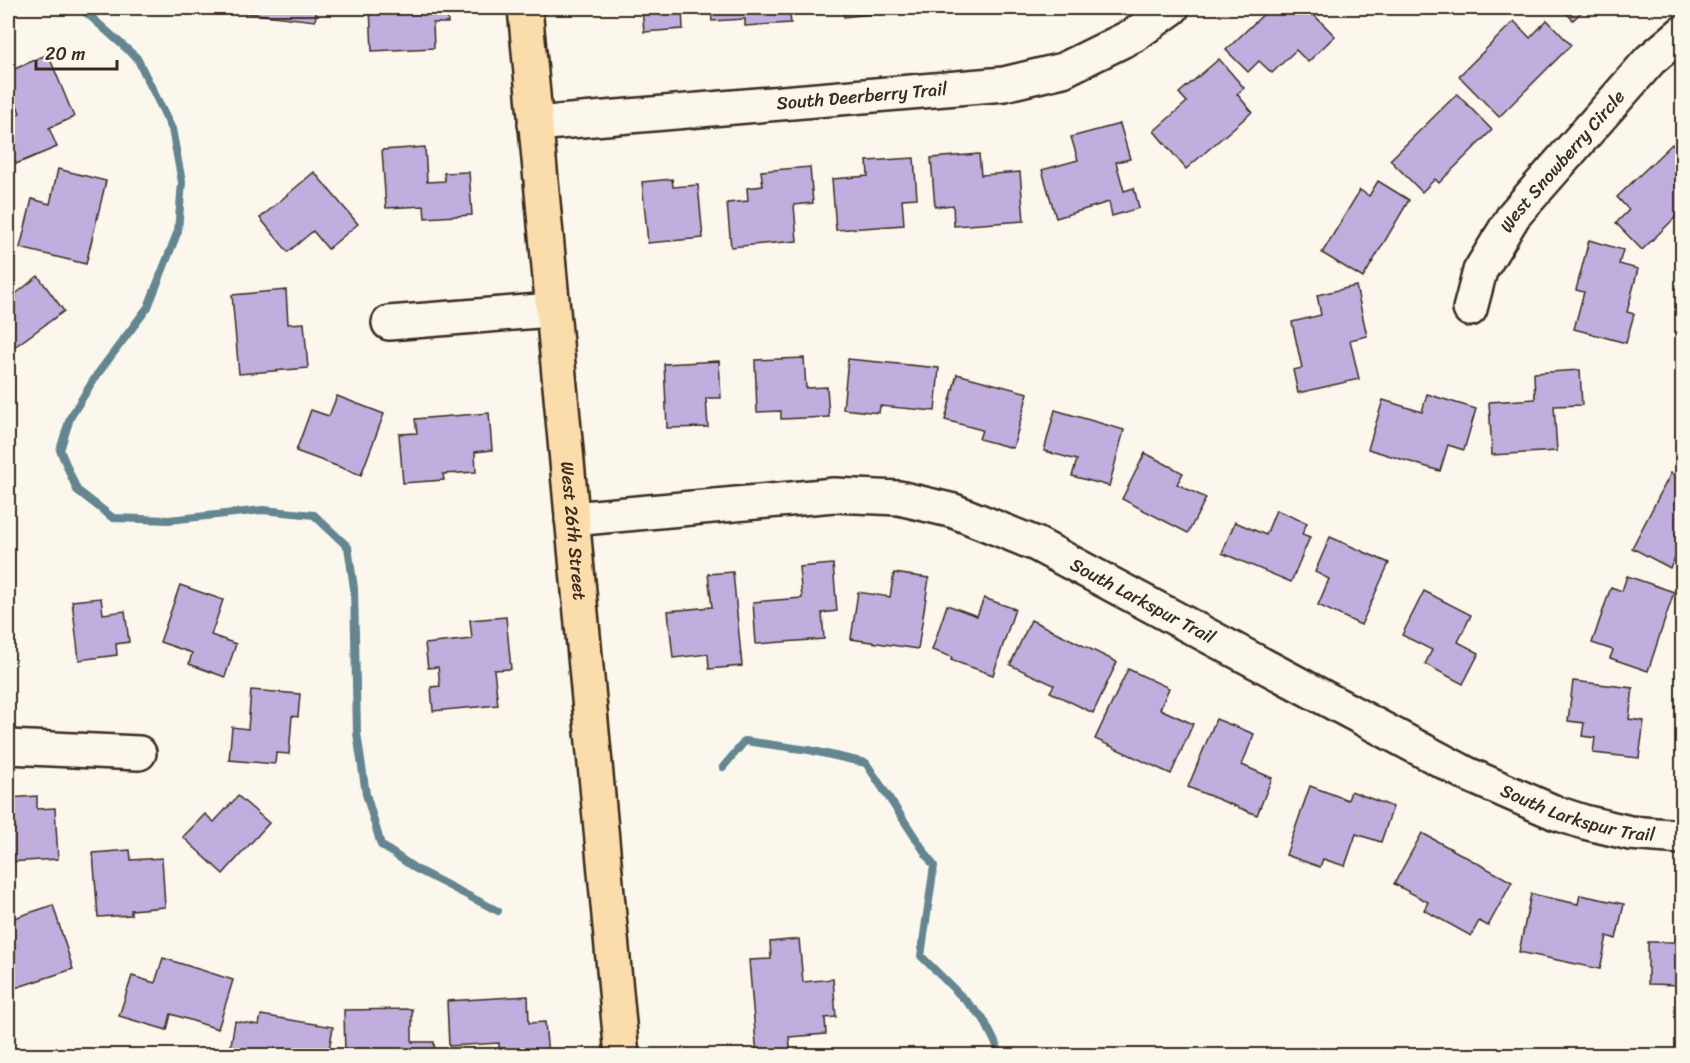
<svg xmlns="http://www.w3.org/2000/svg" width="1690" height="1063" viewBox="0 0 1690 1063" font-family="Sriracha,sans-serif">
<rect width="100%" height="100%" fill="#fbf7ec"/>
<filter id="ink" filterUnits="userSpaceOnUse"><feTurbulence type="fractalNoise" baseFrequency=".0167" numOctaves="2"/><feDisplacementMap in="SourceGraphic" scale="12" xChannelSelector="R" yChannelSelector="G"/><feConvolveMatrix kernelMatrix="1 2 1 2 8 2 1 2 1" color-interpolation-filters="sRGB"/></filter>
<g filter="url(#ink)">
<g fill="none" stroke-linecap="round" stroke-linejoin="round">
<g stroke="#638691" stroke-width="8">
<polyline points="81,8 137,58 172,129 182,182 178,231 148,307 96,376 70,418 60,450 77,490 113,518 169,520 263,510 314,515 348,547 354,588 357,733 366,794 381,845 416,869 498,911"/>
<polyline points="723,767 745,741 809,750 866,763 934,866 921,956 983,1018 1002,1056"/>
</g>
</g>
<g fill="#c0aede" stroke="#3b2a1e" stroke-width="1.5">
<polygon points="247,8 317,8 315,21 246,13"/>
<polygon points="370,8 447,8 448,23 433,23 434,48 372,51"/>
<polygon points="642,8 682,8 683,29 644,32"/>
<polygon points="711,8 789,8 791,23 745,26 745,19 712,21"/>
<polygon points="843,8 895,8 895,11 844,17"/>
<polygon points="916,8 950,8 916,10"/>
<polygon points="1270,8 1324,8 1315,16 1335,36 1308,62 1296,50 1272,73 1259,61 1248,72 1226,50"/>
<polygon points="1561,8 1586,8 1573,20"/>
<polygon points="1547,20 1571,45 1499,117 1459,76 1514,21 1530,38"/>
<polygon points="48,54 74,117 49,128 57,147 16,164 8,144 8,119 20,113 8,83 8,72"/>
<polygon points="1219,59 1244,88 1237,94 1252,112 1186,169 1154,131 1187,102 1179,93"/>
<polygon points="1457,94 1492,130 1439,183 1435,179 1422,192 1390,160"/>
<polygon points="1120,124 1130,159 1116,162 1124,191 1134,188 1139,208 1112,216 1109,202 1056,218 1042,170 1078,160 1071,137"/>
<polygon points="1672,144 1682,155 1682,211 1642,250 1616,223 1629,210 1617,197"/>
<polygon points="425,147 427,182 445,181 444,173 469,172 472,215 425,218 424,206 386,208 382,150"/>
<polygon points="979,154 981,175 1020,172 1024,221 954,226 953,205 935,207 931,158"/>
<polygon points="914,158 917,198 902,199 904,225 836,230 832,179 868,176 867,161"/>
<polygon points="810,167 813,203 794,205 797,241 731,247 727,203 748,201 747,188 763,186 761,171"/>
<polygon points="58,169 106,181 86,264 20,248 32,199 50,204"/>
<polygon points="314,172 358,224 328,249 313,231 288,252 260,218"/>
<polygon points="672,179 673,187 698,185 703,238 648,243 642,182"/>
<polygon points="1378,181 1409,200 1363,278 1322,253 1360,190 1369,196"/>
<polygon points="1589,240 1623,250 1619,264 1638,269 1627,312 1634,314 1626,343 1574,329 1584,292 1576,290"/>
<polygon points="38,276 64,311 13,348 8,340 8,300"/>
<polygon points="1356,286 1367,336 1350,340 1359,379 1298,393 1293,370 1302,368 1292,322 1321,315 1317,295"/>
<polygon points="286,290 288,324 304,323 308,368 239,374 232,295"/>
<polygon points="804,358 806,388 827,387 829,417 781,419 781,411 757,412 755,360"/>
<polygon points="848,359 939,368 935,411 880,406 879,413 843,409"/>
<polygon points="719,361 721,398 706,398 708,427 667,428 664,364"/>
<polygon points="1580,370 1582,405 1554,406 1557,451 1492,455 1489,402 1535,399 1534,373"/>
<polygon points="957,374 1028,393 1013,448 979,439 982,430 945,420"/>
<polygon points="1427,394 1476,409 1464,450 1448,445 1440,471 1368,449 1383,400 1422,412"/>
<polygon points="337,396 384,414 361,475 296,451 311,410 329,416"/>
<polygon points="1055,410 1124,430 1109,486 1072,476 1077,460 1044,451"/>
<polygon points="489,413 492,450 475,452 476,472 443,474 444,480 403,483 399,434 417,433 415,419"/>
<polygon points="1145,453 1183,473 1177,484 1206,498 1188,533 1122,499"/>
<polygon points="1671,473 1682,479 1682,544 1670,568 1632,548"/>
<polygon points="1276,510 1307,523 1302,534 1310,537 1291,582 1222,553 1235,522 1266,535"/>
<polygon points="1330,537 1389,563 1361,625 1318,605 1329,579 1315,572"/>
<polygon points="833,564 837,611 822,613 824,639 756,644 753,602 802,598 799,567"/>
<polygon points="733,572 742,666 709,669 708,654 673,658 668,611 712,607 708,574"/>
<polygon points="894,573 929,578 918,649 851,639 858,592 890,597"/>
<polygon points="1627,576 1674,592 1648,671 1610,658 1613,650 1592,643 1611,587 1622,591"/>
<polygon points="180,585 223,600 211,635 236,644 225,677 189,664 192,653 160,642"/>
<polygon points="1424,591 1471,615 1458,642 1479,653 1463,684 1425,664 1432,650 1402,635"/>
<polygon points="101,598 103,614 125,611 129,642 116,644 117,655 79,660 72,601"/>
<polygon points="984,598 1015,609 993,675 951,660 952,657 932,650 947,605 977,616"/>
<polygon points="506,617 511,669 494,670 498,705 433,711 431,687 440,686 438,667 428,668 425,644 472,639 470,620"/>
<polygon points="1031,620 1117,662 1093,713 1050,692 1054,685 1010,665"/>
<polygon points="1128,669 1169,688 1160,709 1193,724 1171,774 1095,739"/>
<polygon points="1573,681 1633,688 1629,719 1644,721 1639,758 1593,753 1595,738 1582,736 1584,723 1568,721"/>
<polygon points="251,690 300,694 298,717 292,716 289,754 276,753 275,764 229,760 232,727 248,729"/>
<polygon points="1216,719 1254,734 1242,765 1272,778 1257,815 1188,787"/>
<polygon points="1310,786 1348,800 1351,791 1393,807 1381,842 1356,834 1345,866 1323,859 1320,867 1286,855"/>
<polygon points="37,796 37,809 55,808 58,859 8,862 8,798"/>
<polygon points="238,796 269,823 223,874 183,837 205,814 214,822"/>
<polygon points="1422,833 1512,882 1488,926 1479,921 1471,936 1424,910 1428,902 1394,884"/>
<polygon points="130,850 131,860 162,858 165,907 131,910 131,915 98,917 93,853"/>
<polygon points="1531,894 1578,904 1580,895 1624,904 1616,939 1607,936 1600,969 1519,952"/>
<polygon points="53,905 73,969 15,988 8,968 8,920"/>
<polygon points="799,939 803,982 833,979 836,1017 825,1018 826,1034 789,1037 791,1055 757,1056 749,960 771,959 770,942"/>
<polygon points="1648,942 1682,942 1682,985 1648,984"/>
<polygon points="163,958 233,980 218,1029 171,1014 167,1030 119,1016 132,976 155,983"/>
<polygon points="528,996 529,1023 545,1022 548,1056 499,1056 499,1043 449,1046 447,1001"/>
<polygon points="412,1009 412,1042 434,1042 435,1056 345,1056 344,1010"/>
<polygon points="261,1015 333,1027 328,1056 229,1056 235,1021 259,1025"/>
</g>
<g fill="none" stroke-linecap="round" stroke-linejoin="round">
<defs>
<g id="minor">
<path id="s1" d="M535 124 1004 84 1063 70 1134 35 1172 8"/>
<path id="s2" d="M1470 309 1480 271 1514 215 1650 60 1682 33"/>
<polyline points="389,323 551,310"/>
<path id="s3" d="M572 519 834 495 899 498 954 511 1036 544 1467 774 1556 813 1584 822 1630 833 1682 837"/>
<polyline points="8,747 139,753"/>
</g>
<g id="major">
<path id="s4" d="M525 8 622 1056"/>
</g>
</defs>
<use href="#minor" stroke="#3b2a1e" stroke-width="38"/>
<use href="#major" stroke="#3b2a1e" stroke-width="38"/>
<use href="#minor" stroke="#fbf7ec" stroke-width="33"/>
<use href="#major" stroke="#faddab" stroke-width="33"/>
</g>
</g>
<g text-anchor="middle" stroke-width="4.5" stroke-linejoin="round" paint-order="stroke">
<g font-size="18" fill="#3b2a1e" stroke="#fbf7ec">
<text dy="6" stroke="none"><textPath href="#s1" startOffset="328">South Deerberry Trail</textPath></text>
<text dy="6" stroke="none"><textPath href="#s2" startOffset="177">West Snowberry Circle</textPath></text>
<text dy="6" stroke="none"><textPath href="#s4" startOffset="525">West 26th Street</textPath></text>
<text dy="6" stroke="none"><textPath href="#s3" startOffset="594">South Larkspur Trail</textPath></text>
<text dy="6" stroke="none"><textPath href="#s3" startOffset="1080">South Larkspur Trail</textPath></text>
</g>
</g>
<rect width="1690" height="1063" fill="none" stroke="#fbf7ec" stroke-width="30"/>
<rect x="15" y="15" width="1660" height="1033" fill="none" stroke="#3b2a1e" stroke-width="2" filter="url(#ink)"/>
<path d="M36 60v9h81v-9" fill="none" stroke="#3b2a1e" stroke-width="3"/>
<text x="45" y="60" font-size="18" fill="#3b2a1e" stroke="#fbf7ec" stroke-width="4.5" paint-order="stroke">20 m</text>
</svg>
